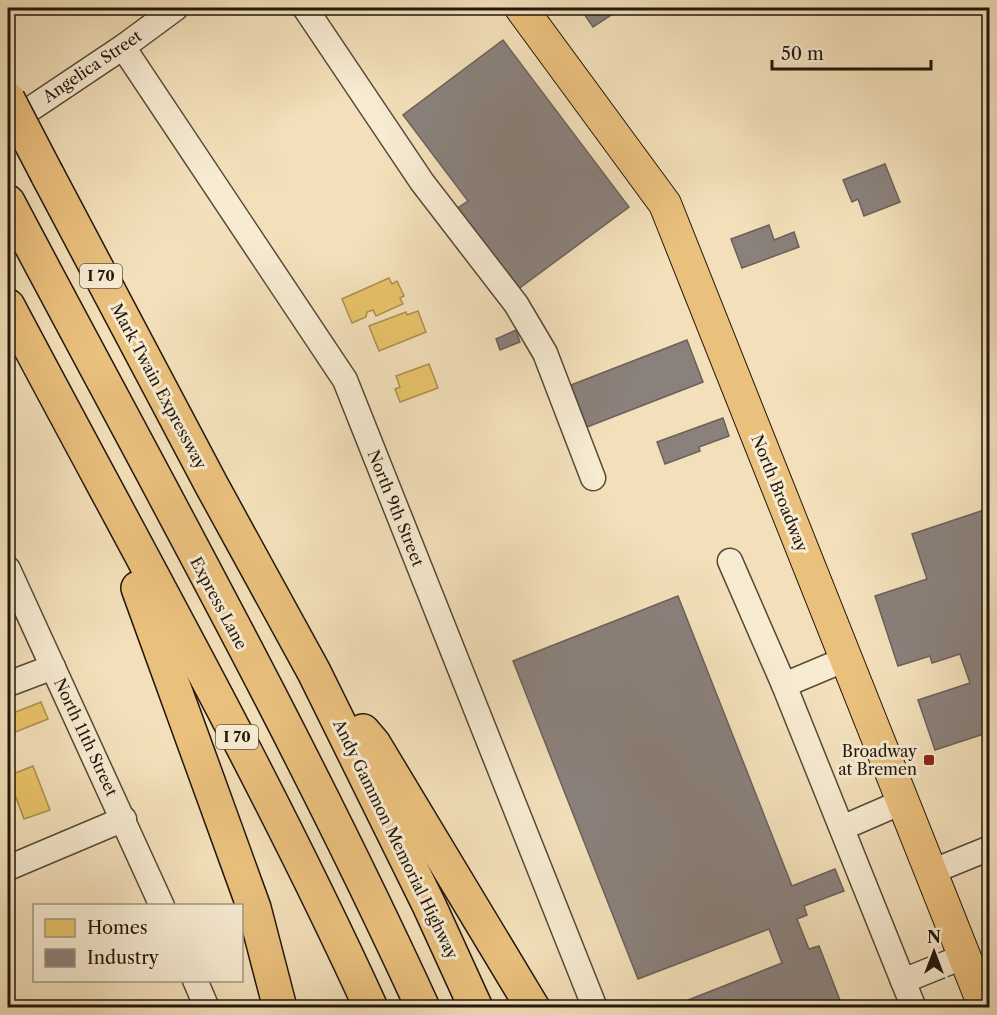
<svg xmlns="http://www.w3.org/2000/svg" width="997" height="1015" viewBox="0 0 997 1015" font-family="'Libre Caslon Text',serif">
<rect width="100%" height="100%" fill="#f3e0ba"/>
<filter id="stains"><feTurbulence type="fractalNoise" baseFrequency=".00333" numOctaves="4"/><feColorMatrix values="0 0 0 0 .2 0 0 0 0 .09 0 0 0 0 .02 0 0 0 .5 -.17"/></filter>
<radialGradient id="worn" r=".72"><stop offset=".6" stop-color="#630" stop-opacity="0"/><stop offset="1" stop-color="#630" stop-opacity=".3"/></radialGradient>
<g fill="#e9c46a" stroke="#ad904e" stroke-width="1.5">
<polygon points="389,278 392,284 397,281 404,296 400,298 403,304 376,316 373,310 367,312 366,317 352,323 342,299"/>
<polygon points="418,311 426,332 379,351 369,326 406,312 407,315"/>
<polygon points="429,364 438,388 400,402 395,389 400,387 396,376"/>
<polygon points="41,702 48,719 8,735 8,715"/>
<polygon points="33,766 50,810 24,819 8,776"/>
</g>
<g fill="#8a817c" stroke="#6a615a" stroke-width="1.5">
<polygon points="580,8 622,8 593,27"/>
<polygon points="503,40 629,207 517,290 456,209 468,201 403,115"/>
<polygon points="885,164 900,202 864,216 858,199 852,202 843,180"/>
<polygon points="769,225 774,240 794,232 799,247 742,268 731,239"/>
<polygon points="516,330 520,342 500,350 496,339"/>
<polygon points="687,340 703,382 587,427 571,385"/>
<polygon points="723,418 729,436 699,447 700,451 665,464 657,442"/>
<polygon points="990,508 990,732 935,750 918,700 970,683 960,654 932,663 930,656 898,666 875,596 927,579 912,534"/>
<polygon points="678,596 792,886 835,869 844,891 804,906 807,915 797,919 809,949 819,946 843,1008 668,1008 782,963 769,929 638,979 513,661"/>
</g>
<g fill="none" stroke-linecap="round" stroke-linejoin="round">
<defs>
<g id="minor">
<polyline points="305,8 422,182 516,304 545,353 593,478"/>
<polyline points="123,47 345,380 595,1008"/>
<polyline points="8,124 123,47 176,8"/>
<polyline points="730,561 784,685"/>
<polyline points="8,569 162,906"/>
<polyline points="846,659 784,685 903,981 965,956"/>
<polyline points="8,684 53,667"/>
<polyline points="842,828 902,802"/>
<polyline points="8,868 124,819"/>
<polyline points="931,872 990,848"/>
<polyline points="195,980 207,1008"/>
<polyline points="903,981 914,1008"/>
</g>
<polyline id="major" points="521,8 665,204 985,1008"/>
<g id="highway">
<polyline points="47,174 212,486 314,672 429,905 476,1008"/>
<path d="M8 202C149 469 297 733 423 1008"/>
<path d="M8 306C131 539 261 768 371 1008"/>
<polyline points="138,588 254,908 280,1008"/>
<polyline points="363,731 374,744 533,1008"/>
</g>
</defs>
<use href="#minor" stroke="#564938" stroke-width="27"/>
<use href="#major" stroke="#21170c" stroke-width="34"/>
<use href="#highway" stroke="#21170c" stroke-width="36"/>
<use href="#minor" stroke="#f7ebd2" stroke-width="24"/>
<use href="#major" stroke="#eac07d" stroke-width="32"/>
<use href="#highway" stroke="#eac07d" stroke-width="33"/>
<defs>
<polyline id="highway-bridge" points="8,99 47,174"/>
</defs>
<use href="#highway-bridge" stroke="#21170c" stroke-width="36" stroke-linecap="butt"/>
<use href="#highway-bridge" stroke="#eac07d" stroke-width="33"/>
</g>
<rect fill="#8f2418" stroke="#f7ebd2" stroke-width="2" x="923" y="754" width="12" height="12" rx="3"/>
<g text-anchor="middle" stroke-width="6" stroke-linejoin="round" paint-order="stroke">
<g fill="#f7ebd2" stroke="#615747" stroke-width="1.5">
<rect x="80" y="264" width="42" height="24" rx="4.5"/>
<rect x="216" y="725" width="42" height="24" rx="4.5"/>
</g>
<g font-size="15" font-weight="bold" fill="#21170c">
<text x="101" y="281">I 70</text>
<text x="237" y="742">I 70</text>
</g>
<g font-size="16" fill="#21170c" stroke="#f7ebd2">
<text transform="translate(92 66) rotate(-34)" y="6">Angelica Street</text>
<text transform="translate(159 386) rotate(62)" y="6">Mark Twain Expressway</text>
<text transform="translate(780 493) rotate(68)" y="6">North Broadway</text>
<text transform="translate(396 508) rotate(68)" y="6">North 9th Street</text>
<text transform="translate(219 603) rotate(62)" y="6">Express Lane</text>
<text transform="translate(86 737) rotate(65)" y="6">North 11th Street</text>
<text transform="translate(396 839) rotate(64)" y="6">Andy Gammon Memorial Highway</text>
</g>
<g font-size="16" fill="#21170c" stroke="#f7ebd2" text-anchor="end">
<text x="917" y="757">Broadway<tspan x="917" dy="18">at Bremen</tspan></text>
</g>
</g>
<rect width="997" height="1015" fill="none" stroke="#f3e0ba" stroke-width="30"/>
<rect x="9" y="9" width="979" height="997" fill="none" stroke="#21170c" stroke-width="3"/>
<rect x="15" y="15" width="967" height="985" fill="none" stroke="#21170c" stroke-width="1.5"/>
<rect x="33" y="904" width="210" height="78" fill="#f7ebd2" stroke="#a19683" stroke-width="1.5"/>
<rect x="45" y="919" width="30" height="18" fill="#e9c46a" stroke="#a19683" stroke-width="1.5"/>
<text x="87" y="934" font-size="18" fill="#21170c">Homes</text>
<rect x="45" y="949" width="30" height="18" fill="#8a817c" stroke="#a19683" stroke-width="1.5"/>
<text x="87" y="964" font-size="18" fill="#21170c">Industry</text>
<g transform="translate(934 952)" stroke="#f7ebd2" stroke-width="4.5" paint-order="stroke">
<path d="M0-4.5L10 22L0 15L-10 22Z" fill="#21170c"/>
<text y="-9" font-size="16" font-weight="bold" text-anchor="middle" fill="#21170c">N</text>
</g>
<path d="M772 60v9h159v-9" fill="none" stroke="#21170c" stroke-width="3"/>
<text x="781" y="60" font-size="18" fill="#21170c" stroke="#f7ebd2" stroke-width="4.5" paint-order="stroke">50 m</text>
<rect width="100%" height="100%" filter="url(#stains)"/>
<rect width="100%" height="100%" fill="url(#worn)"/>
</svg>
